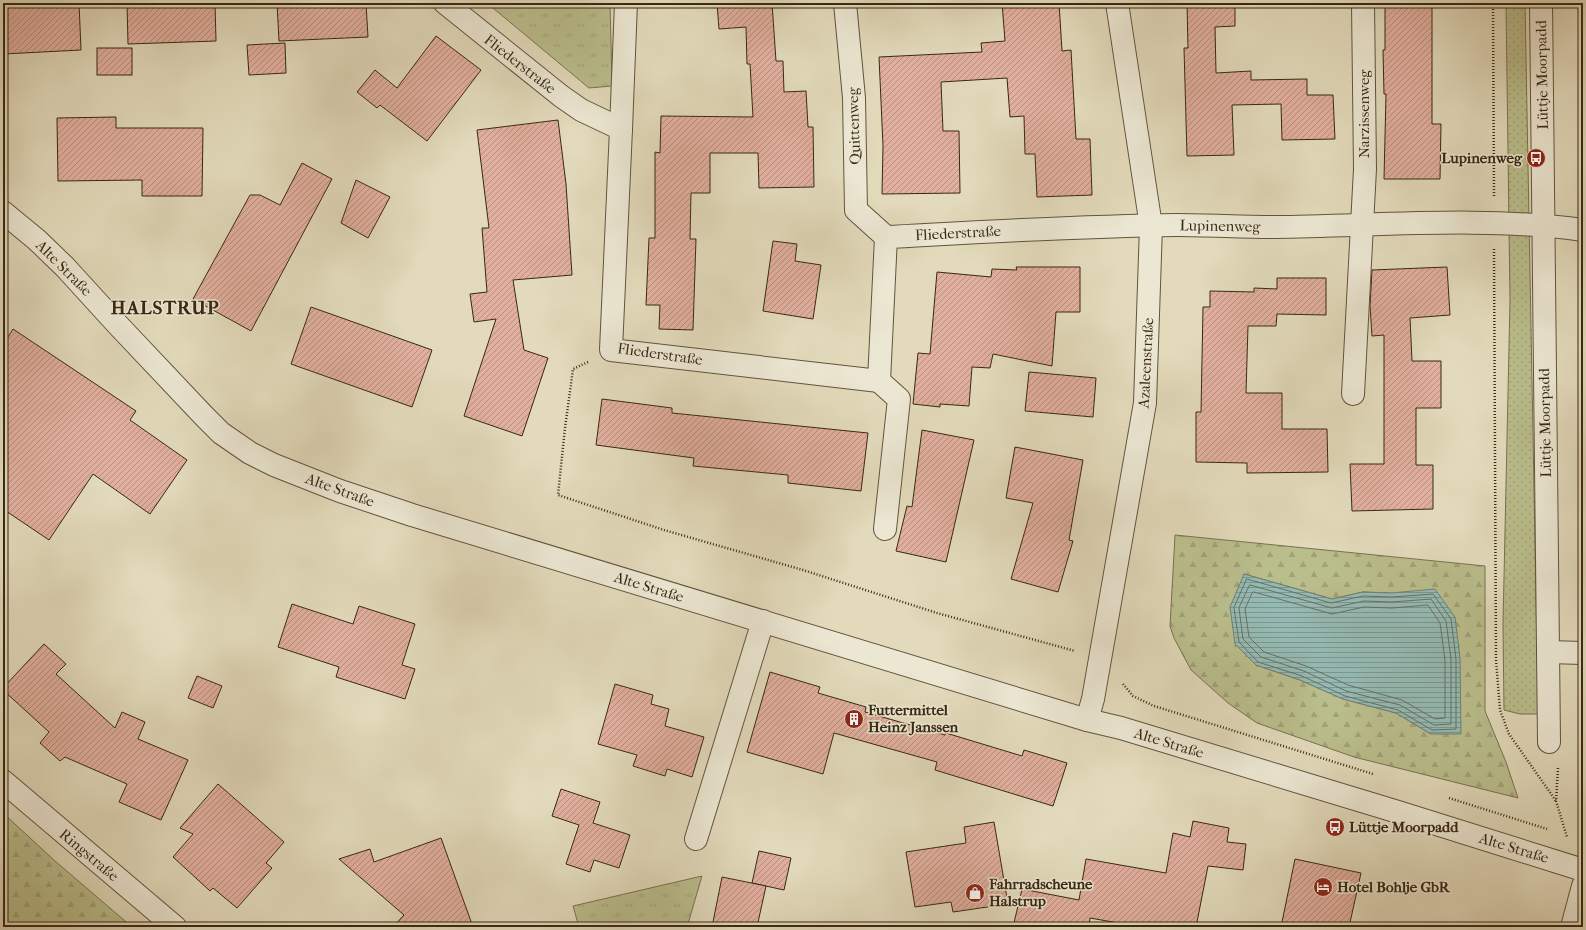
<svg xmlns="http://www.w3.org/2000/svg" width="1586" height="930" viewBox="0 0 1586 930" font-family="'IM FELL French Canon',serif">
<defs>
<pattern id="grass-dots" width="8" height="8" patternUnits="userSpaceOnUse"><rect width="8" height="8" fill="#babd8c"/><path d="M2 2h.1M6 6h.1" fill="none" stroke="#a1a278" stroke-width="1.8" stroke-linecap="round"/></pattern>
<pattern id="forest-firs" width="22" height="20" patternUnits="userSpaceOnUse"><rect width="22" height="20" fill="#babd8c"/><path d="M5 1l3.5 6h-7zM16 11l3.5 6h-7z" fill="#a1a278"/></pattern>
<pattern id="park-tufts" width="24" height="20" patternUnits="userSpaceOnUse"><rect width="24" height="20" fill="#babd8c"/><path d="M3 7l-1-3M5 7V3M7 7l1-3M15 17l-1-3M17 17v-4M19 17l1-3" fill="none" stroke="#a1a278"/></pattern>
<pattern id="water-rules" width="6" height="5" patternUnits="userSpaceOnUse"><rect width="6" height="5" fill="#95bab3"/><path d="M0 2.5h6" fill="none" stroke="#7b9790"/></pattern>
<pattern id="building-hatch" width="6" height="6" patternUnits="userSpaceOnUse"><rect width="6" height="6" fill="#e1af9e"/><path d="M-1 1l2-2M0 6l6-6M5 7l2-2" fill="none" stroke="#b78e80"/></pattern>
</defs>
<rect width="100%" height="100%" fill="#e2dabb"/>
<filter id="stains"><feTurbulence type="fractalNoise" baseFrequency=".005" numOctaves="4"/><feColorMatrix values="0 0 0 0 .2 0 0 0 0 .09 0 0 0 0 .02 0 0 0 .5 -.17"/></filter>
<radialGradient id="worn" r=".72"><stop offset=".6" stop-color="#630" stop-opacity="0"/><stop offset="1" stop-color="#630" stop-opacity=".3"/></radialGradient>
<polygon fill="url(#grass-dots)" stroke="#797250" points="1506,3 1525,3 1537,652 1541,714 1520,714 1504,710 1503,624 1510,300"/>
<g fill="url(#forest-firs)" stroke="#797250" fill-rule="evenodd">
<path d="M1175 535 1485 566V711L1506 762 1518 798 1354 757 1257 723 1228 703 1191 670 1174 638 1170 626ZM1244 574 1332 599 1363 592 1391 593 1431 734 1396 713 1343 699 1300 680 1256 665Z"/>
<polygon points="3,813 55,861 132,927 3,927"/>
</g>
<g fill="url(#park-tufts)" stroke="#797250">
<polygon points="487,3 610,3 612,86 589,88"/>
<polygon points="702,876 687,927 579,927 573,906"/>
</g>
<polygon fill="url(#water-rules)" stroke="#708073" points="1244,574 1332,599 1363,592 1391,593 1435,589 1455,617 1460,658 1461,734 1431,734 1396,713 1343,699 1300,680 1256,665 1235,644 1230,607"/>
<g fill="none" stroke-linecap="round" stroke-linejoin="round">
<g stroke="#667163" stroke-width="1">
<polygon points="1247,579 1331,603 1363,596 1392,597 1433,594 1451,619 1456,659 1456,729 1432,730 1398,710 1345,696 1302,676 1258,662 1239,642 1234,608"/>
<polygon points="1250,585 1332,608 1364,601 1392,602 1431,599 1446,621 1451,659 1451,724 1434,725 1400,705 1346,691 1304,671 1261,657 1243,639 1239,608"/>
<polygon points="1254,592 1332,614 1364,607 1392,608 1428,605 1440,623 1445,660 1445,718 1435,719 1402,700 1348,685 1306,666 1264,652 1249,637 1245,609 1252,593"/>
</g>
</g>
<g fill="url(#building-hatch)" stroke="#382813">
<polygon points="3,3 79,3 81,50 3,54"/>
<polygon points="127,3 215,3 216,41 128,44"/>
<polygon points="277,3 366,3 368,37 279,41"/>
<polygon points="717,3 772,3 776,61 783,61 784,92 806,91 808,127 813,127 814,187 759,188 758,153 710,153 710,193 691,193 690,239 696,239 693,330 659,329 660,305 646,305 649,238 655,238 655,152 660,153 661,116 753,117 750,64 747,64 746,27 719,29"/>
<polygon points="1002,3 1059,3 1062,51 1071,50 1076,139 1090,139 1092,195 1037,197 1035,154 1025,154 1024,116 1010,117 1007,78 941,82 943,131 959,131 960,193 882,194 883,146 879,57 982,52 981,43 1005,41"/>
<polygon points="1187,3 1235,3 1235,26 1215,27 1216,73 1251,71 1251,80 1307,79 1307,95 1333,95 1335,139 1282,140 1281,104 1232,105 1234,155 1187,156 1184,48 1188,48"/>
<polygon points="1385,3 1432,3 1432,124 1441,124 1440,179 1384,179 1386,94 1384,94 1383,50 1385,50"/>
<polygon points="436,36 481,70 427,141 380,105 377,108 357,92 375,70 397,88"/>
<polygon points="285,43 286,73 249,75 247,45"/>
<rect x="97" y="48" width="35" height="27"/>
<polygon points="116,117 116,128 203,128 202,196 142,196 142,180 58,181 57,118"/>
<polygon points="558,120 566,184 572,275 513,280 524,350 548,358 522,436 464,416 496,319 474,322 470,294 487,292 482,228 489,228 477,130"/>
<polygon points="302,163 332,179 251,331 193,299 250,195 260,195 280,205"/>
<polygon points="356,180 390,197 368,238 341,223"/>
<polygon points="773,241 797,244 795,261 821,265 813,319 763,311"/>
<polygon points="1016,267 1080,267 1080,312 1056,312 1052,366 993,354 990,368 972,367 969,406 940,404 940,407 913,404 918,353 930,354 937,272 991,277 992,269 1017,270"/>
<polygon points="1447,267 1450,315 1410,318 1412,361 1441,361 1441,408 1416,408 1416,465 1433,465 1433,509 1352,511 1350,464 1384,464 1384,335 1372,336 1370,306 1372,270"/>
<polygon points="1277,278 1326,278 1326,315 1277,314 1276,326 1248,326 1246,393 1282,393 1282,429 1327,429 1328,472 1247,473 1247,463 1196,462 1196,412 1201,412 1203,307 1210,307 1210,291 1254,292 1254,288 1277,289"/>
<polygon points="311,307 432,350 412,407 291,364"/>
<polygon points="13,329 136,411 130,420 187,460 150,514 93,474 49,540 3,509 3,345"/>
<polygon points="1029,372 1096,378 1093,417 1025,411"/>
<polygon points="602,399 672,408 672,413 868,433 861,491 788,483 788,475 693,466 694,458 596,445"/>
<polygon points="922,430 974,440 946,562 896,551 907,506 912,507"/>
<polygon points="1015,447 1083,460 1069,540 1073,541 1058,592 1011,579 1033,503 1006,498"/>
<polygon points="292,604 353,624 359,606 415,624 402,665 415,669 405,699 336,677 339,667 278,647"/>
<polygon points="44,644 66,664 56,674 115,728 122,712 145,722 138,739 188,760 161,820 119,802 127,784 65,757 60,761 40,743 49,732 3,690 3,688"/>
<polygon points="770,672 820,687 818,693 866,707 865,712 945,735 946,733 1022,756 1024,750 1067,763 1053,806 935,770 937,762 834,733 823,774 747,752"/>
<polygon points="197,676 222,686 213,708 188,698"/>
<polygon points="615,684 653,695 651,704 669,709 665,726 704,737 692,777 667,769 665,776 633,766 637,755 598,744"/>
<polygon points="218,784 284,842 266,863 272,868 237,908 213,888 210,891 173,857 193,834 180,828"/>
<polygon points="561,789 600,802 593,823 630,835 619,868 594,860 590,872 566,864 579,825 552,816"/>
<polygon points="1193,821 1229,828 1227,842 1246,844 1243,870 1208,866 1196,927 1141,927 1090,918 1089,927 1013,927 1022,889 1079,900 1086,859 1166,873 1173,833 1190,837"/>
<polygon points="994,822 1008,904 953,912 951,902 915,907 906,852 966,843 964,827"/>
<polygon points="441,838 473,927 393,927 404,915 339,859 370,849 374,862"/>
<polygon points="759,851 791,858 784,890 752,883"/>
<polygon points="1295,859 1361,873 1349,927 1281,927"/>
<polygon points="722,877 766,886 757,927 712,927"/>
</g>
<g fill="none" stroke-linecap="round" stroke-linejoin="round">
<defs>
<g id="minor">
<path d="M445 3 561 96 581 110 621 129 611 350 879 381 886 237C982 232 1080 226 1177 225 1209 225 1242 227 1275 227 1376 226 1483 216 1583 230"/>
<polyline points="845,3 854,98 856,210 886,237"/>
<polyline points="1541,3 1549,742"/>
<polyline points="621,129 626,3"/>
<polyline points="3,212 37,240 65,267 117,324 204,416 221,433 250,453 274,465 340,491 412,515 1087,720 1121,728 1398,812 1583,870"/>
<polyline points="879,381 899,399 885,529"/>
<polyline points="1353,394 1365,169 1363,3"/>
<polyline points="1548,652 1583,653"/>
<polyline points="1087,720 1093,699 1145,403 1151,226 1117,3"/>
<polyline points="3,781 175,927"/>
<polyline points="696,839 763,621"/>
<polyline points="1572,927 1583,886"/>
</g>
</defs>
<use href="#minor" stroke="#62543d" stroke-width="24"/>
<g stroke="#382813" stroke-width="2.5" stroke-dasharray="1 2" stroke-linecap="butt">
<polyline points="1493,3 1494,196"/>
<polyline points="1494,249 1496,660 1500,710 1509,734 1556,801"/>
<polyline points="588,362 573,369 565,428 558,495 664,530 803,570 937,613 1075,651"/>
<polyline points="1123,684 1133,696 1154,706 1373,774"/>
<polyline points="1558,768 1556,801 1567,837"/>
<polyline points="1449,798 1547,829"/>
</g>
<use href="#minor" stroke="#ece7d3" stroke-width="22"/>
</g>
<defs>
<symbol id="bus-disc" viewBox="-11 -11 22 22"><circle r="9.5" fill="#8f2418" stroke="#ece7d3"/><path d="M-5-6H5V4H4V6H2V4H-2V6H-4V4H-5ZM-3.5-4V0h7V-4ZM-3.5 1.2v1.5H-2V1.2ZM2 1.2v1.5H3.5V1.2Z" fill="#fff"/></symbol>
<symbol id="building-disc" viewBox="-11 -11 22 22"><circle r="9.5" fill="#8f2418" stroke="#ece7d3"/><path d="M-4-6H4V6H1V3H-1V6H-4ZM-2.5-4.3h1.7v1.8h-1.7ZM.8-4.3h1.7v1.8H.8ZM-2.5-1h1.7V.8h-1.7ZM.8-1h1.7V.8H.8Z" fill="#fff"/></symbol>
<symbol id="hotel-disc" viewBox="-11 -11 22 22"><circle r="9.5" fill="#8f2418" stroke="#ece7d3"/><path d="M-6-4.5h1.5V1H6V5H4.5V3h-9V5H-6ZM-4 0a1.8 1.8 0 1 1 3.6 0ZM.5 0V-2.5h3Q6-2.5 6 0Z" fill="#fff"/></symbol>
<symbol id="shop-disc" viewBox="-11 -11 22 22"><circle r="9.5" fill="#8f2418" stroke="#ece7d3"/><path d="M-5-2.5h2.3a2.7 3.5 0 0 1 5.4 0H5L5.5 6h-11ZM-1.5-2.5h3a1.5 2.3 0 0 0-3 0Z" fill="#fff"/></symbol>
</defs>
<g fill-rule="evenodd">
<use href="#bus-disc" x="1525" y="147" width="22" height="22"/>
<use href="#building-disc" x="843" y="708" width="22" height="22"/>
<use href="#bus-disc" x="1324" y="816" width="22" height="22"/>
<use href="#hotel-disc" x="1312" y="876" width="22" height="22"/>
<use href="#shop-disc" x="964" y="882" width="22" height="22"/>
</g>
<g text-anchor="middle" stroke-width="3" stroke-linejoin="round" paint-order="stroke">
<g font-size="15" fill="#382813" stroke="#ece7d3">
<text transform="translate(520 64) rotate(38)" y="5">Fliederstraße</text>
<text transform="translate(1542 75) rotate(-91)" y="5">Lüttje Moorpadd</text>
<text transform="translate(1364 114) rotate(-90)" y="5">Narzissenweg</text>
<text transform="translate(854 126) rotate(-92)" y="5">Quittenweg</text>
<text transform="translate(1220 226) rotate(1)" y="5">Lupinenweg</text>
<text transform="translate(958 233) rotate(-3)" y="5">Fliederstraße</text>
<text transform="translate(64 268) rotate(45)" y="5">Alte Straße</text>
<text transform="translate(660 354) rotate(8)" y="5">Fliederstraße</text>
<text transform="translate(1146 363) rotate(-87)" y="5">Azaleenstraße</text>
<text transform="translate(1545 423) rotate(-91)" y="5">Lüttje Moorpadd</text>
<text transform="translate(340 490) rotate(20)" y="5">Alte Straße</text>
<text transform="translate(649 587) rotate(17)" y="5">Alte Straße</text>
<text transform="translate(1169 743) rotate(17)" y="5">Alte Straße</text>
<text transform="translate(1514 848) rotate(17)" y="5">Alte Straße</text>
<text transform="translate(89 855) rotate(40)" y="5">Ringstraße</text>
</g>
<g font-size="15" font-weight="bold" fill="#382813" stroke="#ece7d3" text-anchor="start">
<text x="1522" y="163" text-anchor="end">Lupinenweg</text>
<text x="868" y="715">Futtermittel<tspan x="868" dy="17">Heinz Janssen</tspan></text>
<text x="1349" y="832">Lüttje Moorpadd</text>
<text x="989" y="889">Fahrradscheune<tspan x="989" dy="17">Halstrup</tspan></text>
<text x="1337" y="892">Hotel Bohlje GbR</text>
</g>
<g font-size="19" font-weight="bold" letter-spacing="1" fill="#382813" stroke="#ece7d3">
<text x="165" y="314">HALSTRUP</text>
</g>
</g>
<rect width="1586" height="930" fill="none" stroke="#e2dabb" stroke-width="16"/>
<rect x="4" y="4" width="1578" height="922" fill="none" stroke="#382813" stroke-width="2"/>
<rect x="8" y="8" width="1570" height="914" fill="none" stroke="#382813"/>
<rect width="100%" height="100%" filter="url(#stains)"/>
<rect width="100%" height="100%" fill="url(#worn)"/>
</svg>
